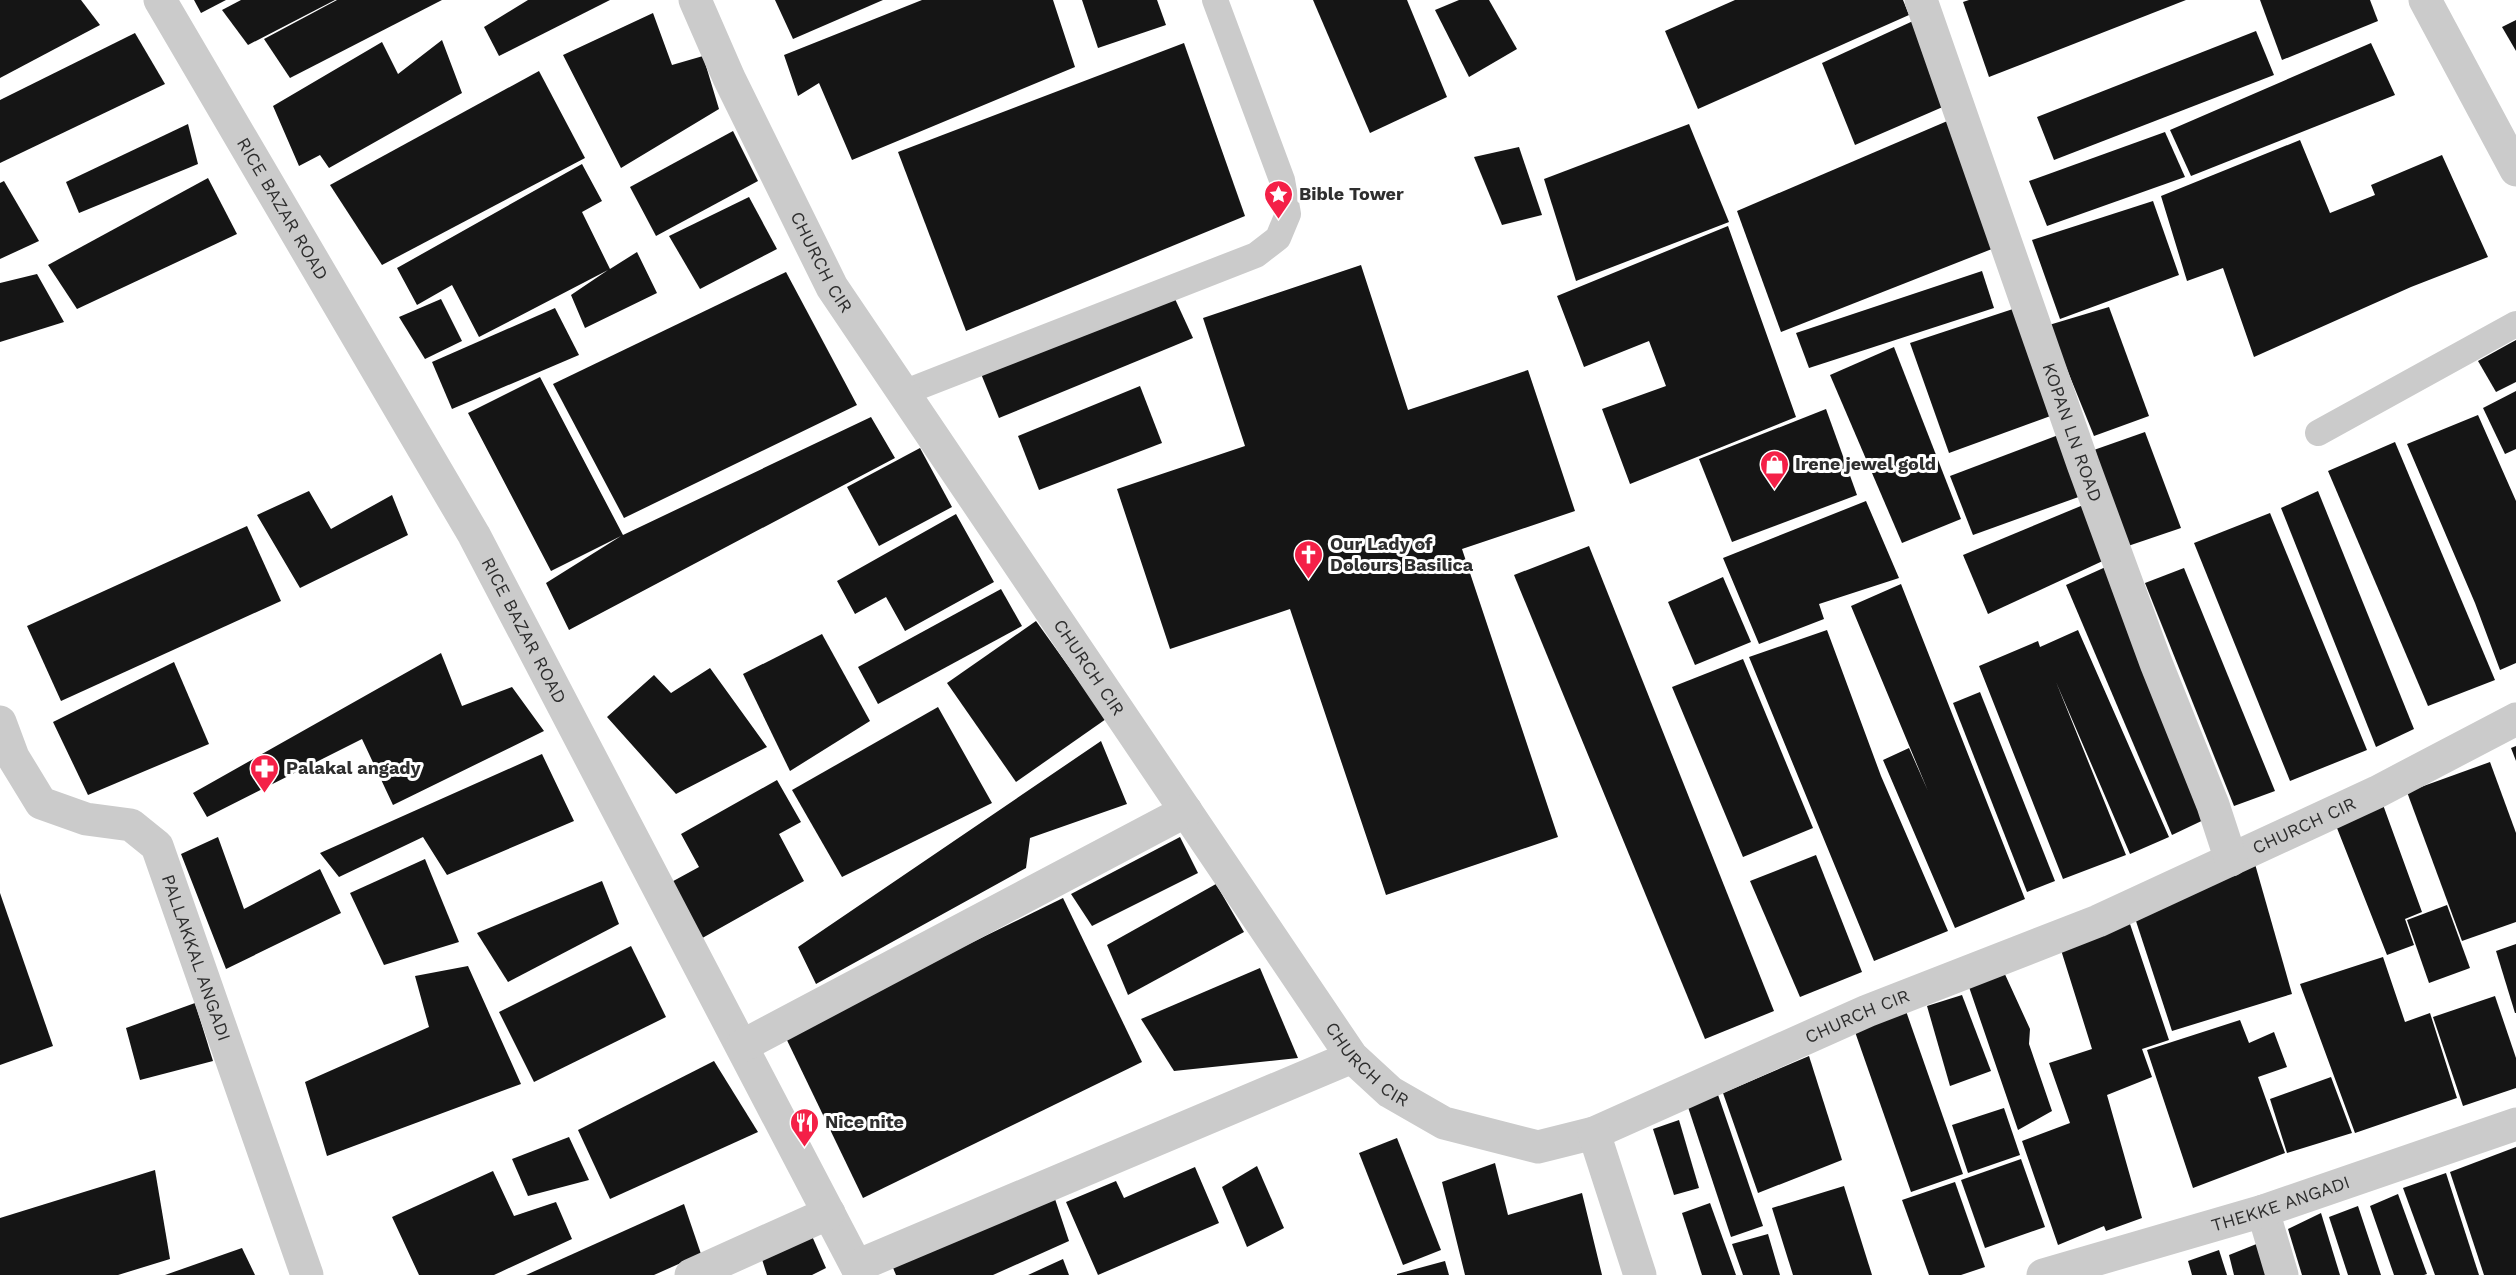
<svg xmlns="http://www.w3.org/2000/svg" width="2516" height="1275" viewBox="0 0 2516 1275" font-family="'Work Sans',sans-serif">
<rect width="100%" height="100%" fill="#fff"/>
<g fill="#151515">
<polygon points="0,0 81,0 100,25 0,78"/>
<polygon points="194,0 226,0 201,13"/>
<polygon points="241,0 335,0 248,45 222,10"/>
<polygon points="337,0 442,0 290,78 264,39"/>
<polygon points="528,0 610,0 499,56 484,27"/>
<polygon points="775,0 883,0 793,39"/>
<polygon points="922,0 1053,0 1075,67 852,160 819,83 798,96 784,55"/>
<polygon points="1082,0 1157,0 1166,25 1098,48"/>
<polygon points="1313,0 1407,0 1447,97 1370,133"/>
<polygon points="1459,0 1489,0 1517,49 1469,77 1435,10"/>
<polygon points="1735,0 1903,0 1909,15 1698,109 1665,31"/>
<polygon points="1969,0 2186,0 1989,77 1963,2"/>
<polygon points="2260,0 2370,0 2378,21 2282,60"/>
<polygon points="653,13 672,65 703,56 719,109 621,168 563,55"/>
<polygon points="2516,20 2516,51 2502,27"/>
<polygon points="1913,21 1945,106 1855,145 1822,63"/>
<polygon points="2256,31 2274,75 2054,160 2037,117"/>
<polygon points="135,33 165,84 0,163 0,100"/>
<polygon points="442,40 462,93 329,168 320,155 299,166 273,106 382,42 398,74"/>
<polygon points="1184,43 1245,216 966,331 898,152"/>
<polygon points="2371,43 2395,95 2191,176 2170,130"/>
<polygon points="539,71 585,158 382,265 330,185"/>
<polygon points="1952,119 1997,247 1781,332 1737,211"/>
<polygon points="188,124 198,164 79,213 66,182"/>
<polygon points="1689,124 1729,222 1576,281 1544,179"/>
<polygon points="733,131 758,181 656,236 630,187"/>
<polygon points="2165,132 2185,177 2047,226 2029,181"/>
<polygon points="2300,140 2330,213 2375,195 2371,185 2442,155 2488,257 2411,287 2254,357 2223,268 2187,281 2161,196"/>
<polygon points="1519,147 1542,215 1502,225 1474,157"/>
<polygon points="582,164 602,201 582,212 610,269 637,252 657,293 585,328 571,295 608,270 479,337 452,285 417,305 397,268"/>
<polygon points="208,178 237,234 77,309 48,265"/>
<polygon points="4,181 39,241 0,259 0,183"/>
<polygon points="749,197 777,249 700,289 669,236"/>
<polygon points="2153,201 2179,275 2060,319 2032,240"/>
<polygon points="1728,226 1796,417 1630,484 1602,409 1666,386 1649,341 1584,367 1557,296"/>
<polygon points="1361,265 1408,410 1528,370 1575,511 1462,549 1558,837 1386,895 1290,609 1170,649 1117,489 1245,446 1203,318"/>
<polygon points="1982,271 1994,308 1809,368 1796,333"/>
<polygon points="786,272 857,405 624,518 553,384"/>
<polygon points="37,274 64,322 0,342 0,283"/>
<polygon points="1170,288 1193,338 999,418 977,364"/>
<polygon points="441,299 462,341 425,359 399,317"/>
<polygon points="2019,307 2056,414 1949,453 1910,343"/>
<polygon points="2109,307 2149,416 2094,436 2049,325"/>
<polygon points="555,308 579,355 452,409 432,362"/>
<polygon points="2516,340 2516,382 2496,392 2478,361"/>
<polygon points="1894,347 1961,519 1902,543 1830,375"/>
<polygon points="540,377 623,535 871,417 895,458 569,630 546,583 621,536 551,571 468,413"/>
<polygon points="1140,386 1162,443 1039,490 1018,436"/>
<polygon points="2516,391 2516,449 2505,454 2483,408"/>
<polygon points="1826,409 1857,495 1732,542 1699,459"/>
<polygon points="2478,415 2516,501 2516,663 2500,670 2475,603 2407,444"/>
<polygon points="2145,432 2181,528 2128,546 2091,451"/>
<polygon points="2061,434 2084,495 1973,535 1950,476"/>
<polygon points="2395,442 2495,680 2428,706 2328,471"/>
<polygon points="920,448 952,507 879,546 847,487"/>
<polygon points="309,491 331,529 392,495 408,535 300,588 257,515"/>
<polygon points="2318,491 2414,729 2376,747 2281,508"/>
<polygon points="1866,501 1899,578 1819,604 1824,619 1759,644 1723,558"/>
<polygon points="2088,503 2107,559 1988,614 1963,555"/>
<polygon points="2270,513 2367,750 2290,781 2194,543"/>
<polygon points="956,514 994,582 905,631 886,597 855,614 837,581"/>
<polygon points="247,526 281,601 61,701 27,626"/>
<polygon points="1589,546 1774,1011 1705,1039 1514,575"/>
<polygon points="2110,565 2212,816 2172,835 2066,585"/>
<polygon points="2184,568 2275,791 2234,806 2145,583"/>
<polygon points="1723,577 1751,642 1695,665 1668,602"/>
<polygon points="1901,584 2025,899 1955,928 1883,760 1909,748 1928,791 1851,606"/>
<polygon points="1001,589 1022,626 878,704 858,667"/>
<polygon points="1036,621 1106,719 1016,782 947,683"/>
<polygon points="1827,630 1881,776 1948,931 1874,961 1749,657"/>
<polygon points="2078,630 2169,837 2130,854 2056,682 2126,855 2063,879 1979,666 2038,641 2040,647"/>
<polygon points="822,634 870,721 790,771 743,674"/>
<polygon points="441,653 462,706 512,687 544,731 393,805 362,739 207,817 193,793"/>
<polygon points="1743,659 1813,828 1743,857 1672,687"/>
<polygon points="174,662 209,744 88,795 53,722"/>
<polygon points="710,668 767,747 676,794 607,717 654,675 671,693"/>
<polygon points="1980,692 2055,881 2027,892 1953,703"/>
<polygon points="938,707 992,803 842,877 792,790"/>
<polygon points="1101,741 1127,804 1030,838 1026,868 816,984 798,947"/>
<polygon points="2516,746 2516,761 2511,748"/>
<polygon points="542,754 574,821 447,875 423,837 339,877 320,853"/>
<polygon points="2490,762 2516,833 2516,922 2462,941 2407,792"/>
<polygon points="777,780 801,822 779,834 804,881 697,941 666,885 699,867 681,834"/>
<polygon points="2382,802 2422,912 2405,919 2414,945 2387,955 2335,823"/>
<polygon points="218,837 244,909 320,869 341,913 226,969 181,854"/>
<polygon points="1180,837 1198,873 1092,926 1071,894"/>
<polygon points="1816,855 1862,972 1800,997 1750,881"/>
<polygon points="425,859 459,942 384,965 350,893"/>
<polygon points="2255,864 2292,994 2172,1031 2134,915"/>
<polygon points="602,881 619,924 508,982 477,933"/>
<polygon points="1216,884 1244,932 1128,995 1107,945"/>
<polygon points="0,893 53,1046 0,1065"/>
<polygon points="1063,898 1142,1062 863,1198 784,1034"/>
<polygon points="2447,905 2470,968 2429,983 2407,920"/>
<polygon points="2129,921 2169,1040 2142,1049 2152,1077 2107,1095 2142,1218 2106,1231 2104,1226 2058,1245 2022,1141 2070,1123 2049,1063 2092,1049 2061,950"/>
<polygon points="2516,944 2516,1013 2515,1013 2496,951"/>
<polygon points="631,946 666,1017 534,1082 499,1012"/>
<polygon points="2383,957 2405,1022 2430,1013 2457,1098 2355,1133 2300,984"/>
<polygon points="468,966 521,1084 327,1156 305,1082 429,1027 415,976"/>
<polygon points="1260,968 1298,1058 1174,1071 1141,1019"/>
<polygon points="2003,970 2030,1029 2029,1044 2052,1111 2018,1130 1969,987"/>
<polygon points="1962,995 1991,1071 1950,1086 1927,1006"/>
<polygon points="2495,996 2516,1058 2516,1088 2463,1106 2433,1017"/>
<polygon points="195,1003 213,1061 140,1080 126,1028"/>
<polygon points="1906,1011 1963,1174 1911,1192 1854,1029"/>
<polygon points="2240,1020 2249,1043 2274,1032 2287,1067 2258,1077 2285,1153 2193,1188 2147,1050"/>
<polygon points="1809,1056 1842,1160 1758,1193 1723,1093"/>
<polygon points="714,1061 758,1132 610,1199 578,1130"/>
<polygon points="2331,1077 2352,1133 2287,1153 2270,1099"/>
<polygon points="1716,1089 1763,1226 1731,1237 1686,1101"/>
<polygon points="2004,1108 2020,1155 1968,1173 1952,1125"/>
<polygon points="1679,1120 1699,1188 1674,1195 1653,1129"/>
<polygon points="569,1137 589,1180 528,1196 512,1159"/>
<polygon points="1397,1138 1441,1250 1403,1265 1359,1153"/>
<polygon points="2516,1147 2516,1275 2484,1275 2450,1172"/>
<polygon points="2021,1159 2045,1227 1985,1248 1961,1180"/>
<polygon points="1495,1163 1508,1215 1582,1193 1602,1275 1465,1275 1442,1182"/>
<polygon points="1257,1166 1284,1228 1247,1247 1222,1187"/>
<polygon points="1195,1167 1219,1223 1098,1275 1066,1202 1116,1181 1124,1198"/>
<polygon points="155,1170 170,1259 118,1275 0,1275 0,1218"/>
<polygon points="493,1171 514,1216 556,1202 572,1239 494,1275 419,1275 392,1217"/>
<polygon points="2446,1173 2479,1275 2435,1275 2403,1188"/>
<polygon points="1955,1182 1985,1267 1961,1275 1929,1275 1902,1200"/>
<polygon points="1844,1186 1872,1275 1793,1275 1772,1208"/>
<polygon points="2398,1194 2427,1274 2424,1275 2394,1275 2370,1206"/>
<polygon points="1055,1199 1069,1241 993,1275 896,1275 891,1263"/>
<polygon points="1710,1203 1736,1275 1702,1275 1682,1213"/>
<polygon points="684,1204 701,1254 654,1275 526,1275"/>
<polygon points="2358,1206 2381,1275 2348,1275 2329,1217"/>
<polygon points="2321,1213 2340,1275 2302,1275 2288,1229"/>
<polygon points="1768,1234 1780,1275 1743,1275 1732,1244"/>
<polygon points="812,1236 826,1268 812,1275 767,1275 760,1253"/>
<polygon points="2264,1241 2270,1275 2234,1275 2229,1255"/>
<polygon points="242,1248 255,1275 165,1275"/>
<polygon points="2219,1250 2227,1275 2192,1275 2188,1261"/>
<polygon points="1063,1259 1069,1275 1028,1275"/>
<polygon points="1445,1261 1449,1275 1397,1275 1397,1274"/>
</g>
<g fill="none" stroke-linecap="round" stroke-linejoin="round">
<g stroke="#cbcbcb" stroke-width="26">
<polyline points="903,393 1256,255 1278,238 1288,214 1282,180 1215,0"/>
<polyline points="2318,433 2516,324"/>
</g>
<g stroke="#cbcbcb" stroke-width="33">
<path id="s1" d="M160 0 474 535 861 1275"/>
<path id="s2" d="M695 0 729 78 832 287 1352 1057 1390 1092 1444 1123 1538 1147 1594 1133 1867 1011 2098 921 2377 792 2516 719"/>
<path id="s3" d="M1921 0 2083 464 2156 663 2213 805 2231 860"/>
<polyline points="2425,0 2516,170"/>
<path id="s4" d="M0 722 13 757 41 803 86 819 131 825 157 846 307 1275"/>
<polyline points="742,1046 1186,811"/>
<polyline points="1594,1133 1640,1275"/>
<polyline points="2263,1211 2282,1275"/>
<polyline points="857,1266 1352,1057"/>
<polyline points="691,1275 829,1213"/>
<path id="s5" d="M2043 1275 2263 1211 2516 1124"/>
</g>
</g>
<defs>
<symbol id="sight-pin" viewBox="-11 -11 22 30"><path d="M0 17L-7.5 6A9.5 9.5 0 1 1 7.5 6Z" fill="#f42047" stroke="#fff"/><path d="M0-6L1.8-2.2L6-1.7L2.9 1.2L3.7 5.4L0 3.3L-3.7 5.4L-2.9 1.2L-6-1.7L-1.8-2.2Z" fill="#fff"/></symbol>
<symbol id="shop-pin" viewBox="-11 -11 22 30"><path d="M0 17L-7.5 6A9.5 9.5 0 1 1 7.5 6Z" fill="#f42047" stroke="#fff"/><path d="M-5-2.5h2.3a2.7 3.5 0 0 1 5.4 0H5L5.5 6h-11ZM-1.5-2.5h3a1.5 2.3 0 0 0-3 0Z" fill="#fff"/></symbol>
<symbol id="church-pin" viewBox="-11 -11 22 30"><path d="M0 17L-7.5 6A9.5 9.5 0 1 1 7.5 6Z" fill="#f42047" stroke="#fff"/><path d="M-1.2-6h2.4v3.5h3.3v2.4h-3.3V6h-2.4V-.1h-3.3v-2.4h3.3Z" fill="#fff"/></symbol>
<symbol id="pharmacy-pin" viewBox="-11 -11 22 30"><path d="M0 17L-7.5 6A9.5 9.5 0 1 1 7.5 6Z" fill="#f42047" stroke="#fff"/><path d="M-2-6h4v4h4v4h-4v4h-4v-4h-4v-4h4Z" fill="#fff"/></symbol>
<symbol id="restaurant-pin" viewBox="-11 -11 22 30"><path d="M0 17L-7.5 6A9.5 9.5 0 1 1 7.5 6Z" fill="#f42047" stroke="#fff"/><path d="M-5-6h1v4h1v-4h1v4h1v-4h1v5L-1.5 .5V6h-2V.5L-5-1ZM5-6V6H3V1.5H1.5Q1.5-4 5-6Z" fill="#fff"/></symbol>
</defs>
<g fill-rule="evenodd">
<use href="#sight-pin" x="1262" y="178" width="33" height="45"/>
<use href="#shop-pin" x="1758" y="448" width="33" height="45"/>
<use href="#church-pin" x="1292" y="538" width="33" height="45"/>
<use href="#pharmacy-pin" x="248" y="752" width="33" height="45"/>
<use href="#restaurant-pin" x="788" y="1106" width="33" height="45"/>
</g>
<g text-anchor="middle" stroke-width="6" stroke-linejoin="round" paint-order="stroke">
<g font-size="18" font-weight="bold" fill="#2e2e2e" stroke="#fff" text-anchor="start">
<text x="1299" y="200">Bible Tower</text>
<text x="1795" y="470">Irene jewel gold</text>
<text x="1330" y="550">Our Lady of<tspan x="1330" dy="21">Dolours Basilica</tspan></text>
<text x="286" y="774">Palakal angady</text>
<text x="825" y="1128">Nice nite</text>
</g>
<g font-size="18" fill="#2e2e2e" stroke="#fff">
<text dy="6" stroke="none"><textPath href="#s1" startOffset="242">RICE BAZAR ROAD</textPath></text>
<text dy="6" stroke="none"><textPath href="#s2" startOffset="291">CHURCH CIR</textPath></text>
<text dy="6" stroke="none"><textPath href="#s3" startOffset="458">KOPAN LN ROAD</textPath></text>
<text dy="6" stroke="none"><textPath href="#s1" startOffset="728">RICE BAZAR ROAD</textPath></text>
<text dy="6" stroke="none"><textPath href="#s2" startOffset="777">CHURCH CIR</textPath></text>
<text dy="6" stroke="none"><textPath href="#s2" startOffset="2290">CHURCH CIR</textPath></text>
<text dy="6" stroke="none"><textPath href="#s4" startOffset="336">PALLAKKAL ANGADI</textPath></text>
<text dy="6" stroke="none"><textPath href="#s2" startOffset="1804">CHURCH CIR</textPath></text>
<text dy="6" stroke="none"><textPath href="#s2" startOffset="1263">CHURCH CIR</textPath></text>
<text dy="6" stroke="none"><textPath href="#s5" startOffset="248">THEKKE ANGADI</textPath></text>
</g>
</g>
</svg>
